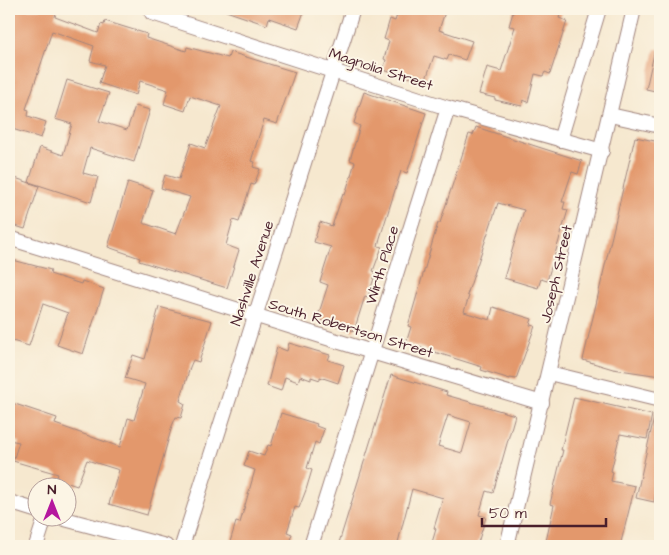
<svg xmlns="http://www.w3.org/2000/svg" width="669" height="555" viewBox="0 0 669 555" font-family="'Architects Daughter',sans-serif">
<rect width="100%" height="100%" fill="#fcf5e5"/>
<filter id="ink" filterUnits="userSpaceOnUse"><feTurbulence type="fractalNoise" baseFrequency=".02" numOctaves="2"/><feDisplacementMap in="SourceGraphic" scale="10" xChannelSelector="R" yChannelSelector="G"/><feConvolveMatrix kernelMatrix="1 2 1 2 8 2 1 2 1" color-interpolation-filters="sRGB"/></filter>
<filter id="wash" filterUnits="userSpaceOnUse"><feTurbulence type="fractalNoise" baseFrequency=".0096" numOctaves="4" result="noise"/><feDisplacementMap in="SourceGraphic" scale="20" xChannelSelector="R" yChannelSelector="G"/><feGaussianBlur stdDeviation="1.12" result="paint"/><feColorMatrix in="noise" values="0 0 0 0 0 0 0 0 0 0 0 0 0 0 0 0 0 1.4 0 .05"/><feComposite in="paint" operator="in"/></filter>
<g filter="url(#wash)">
<rect width="100%" height="100%" fill="#f6e8cf"/>
<g id="blocks">
<g fill="#e3986c" fill-rule="evenodd">
<polygon points="9,9 57,9 55,17 98,33 101,24 104,25 105,21 147,34 146,38 186,51 187,47 228,58 230,52 295,72 277,124 264,120 251,161 255,162 253,167 260,169 254,185 251,184 239,222 233,220 226,245 239,250 227,288 139,261 140,258 108,247 128,182 153,190 143,223 176,234 190,197 161,188 165,175 179,179 191,143 205,148 221,106 190,96 185,111 164,104 168,90 140,81 136,95 99,83 105,65 90,61 94,46 52,31 26,109 29,110 28,116 46,122 41,138 9,128"/>
<polygon points="226,9 305,9 298,28 269,18 267,25 226,11"/>
<polygon points="399,9 446,9 439,30 472,41 465,60 449,55 447,60 434,56 425,82 383,70 386,60 384,59 389,41 384,39 390,19 395,21"/>
<polygon points="514,9 562,9 559,18 567,21 550,74 545,72 543,76 535,74 528,102 523,100 522,106 495,100 495,98 479,94 487,67 501,71 515,27 509,26"/>
<polygon points="655,49 660,49 660,92 646,89"/>
<polygon points="67,80 109,93 99,121 127,130 135,106 150,110 134,162 90,148 83,173 98,177 91,202 29,182 40,147 63,155 72,124 55,119"/>
<polygon points="364,92 426,113 407,173 401,171 380,238 378,246 382,247 373,271 376,272 368,297 365,296 354,331 317,319 328,285 320,282 331,247 314,242 320,222 332,226 343,194 345,195 355,162 350,160 360,126 354,123"/>
<polygon points="476,127 582,161 578,174 572,172 562,202 565,202 563,209 568,210 547,281 541,279 538,288 504,278 524,210 498,203 467,295 469,296 464,312 490,320 493,307 532,319 530,325 535,326 516,379 510,378 510,379 481,370 482,367 406,343 411,327 408,326 438,223 440,223 469,134 473,135"/>
<polygon points="635,137 660,142 660,376 613,369 583,360"/>
<polygon points="9,176 39,186 25,229 9,224"/>
<polygon points="9,259 51,270 50,274 81,284 82,281 104,289 83,354 57,345 68,313 43,304 29,346 9,340"/>
<polygon points="159,307 212,321 199,362 193,360 190,367 180,401 185,404 181,418 176,417 172,426 147,515 109,504 119,470 87,460 77,486 56,479 58,474 13,461 19,442 9,440 9,402 57,418 55,424 120,447 128,418 134,420 145,384 125,378 133,355 145,359"/>
<polygon points="289,343 330,355 328,360 344,365 338,383 320,377 320,380 311,377 311,380 300,376 298,382 285,377 281,391 267,386 277,347 287,351"/>
<path d="M391 375 447 392 446 395 515 415 493 493 486 491 479 515 486 517 477 546H431L436 529 434 528 443 498 412 489 397 546H338ZM448 415 471 422 462 453 438 446Z"/>
<polygon points="574,397 652,415 647,439 620,434 611,471 613,472 611,481 635,486 620,546 603,542 602,546 545,546 554,505 550,504 563,450 561,450"/>
<polygon points="281,413 317,424 316,426 324,429 319,444 315,442 307,468 312,470 306,490 299,508 295,507 287,532 292,534 288,546 245,546 230,542 236,522 240,523 255,470 244,466 249,451 264,456 268,445 271,446"/>
<polygon points="655,413 660,414 660,472 654,502 636,498"/>
</g>
</g>
</g>
<g filter="url(#ink)">
<use href="#blocks" fill-opacity="0" stroke="#a0847d" stroke-width="1"/>
<g fill="none" stroke-linecap="round" stroke-linejoin="round">
<defs>
<g id="street">
<polyline points="152,13 448,108 602,151"/>
<polyline points="610,115 660,126"/>
<polyline points="560,140 599,9"/>
<polyline points="9,238 372,352 542,403"/>
<polyline points="549,373 660,400"/>
<polyline points="9,502 38,511"/>
<polyline points="61,518 166,546"/>
<polyline points="36,546 45,518"/>
<polyline points="182,546 353,9"/>
<polyline points="311,546 448,108"/>
<polyline points="507,546 634,9"/>
</g>
</defs>
<use href="#street" stroke="#a0847d" stroke-width="16"/>
<use href="#street" stroke="#fff" stroke-width="14"/>
</g>
</g>
<g text-anchor="middle" stroke-width="4" stroke-linejoin="round" paint-order="stroke">
<g font-size="15" fill="#4a1f2b" stroke="#fcf5e5">
<text transform="translate(381 69) rotate(18)" y="5">Magnolia Street</text>
<text transform="translate(382 265) rotate(-73)" y="5">Wirth Place</text>
<text transform="translate(252 273) rotate(-72)" y="5">Nashville Avenue</text>
<text transform="translate(556 274) rotate(-77)" y="5">Joseph Street</text>
<text transform="translate(351 328) rotate(17)" y="5">South Robertson Street</text>
</g>
</g>
<rect width="669" height="555" fill="none" stroke="#fcf5e5" stroke-width="30"/>
<g transform="translate(52 502)"><circle r="24" fill="#fcf5e5" stroke="#b59f9b"/>
<path d="M0-4L9 19L0 12L-9 19Z" fill="#b5179e"/>
<text y="-8" font-size="14" font-weight="bold" text-anchor="middle" fill="#4a1f2b">N</text>
</g>
<path d="M482 518v8h124v-8" fill="none" stroke="#4a1f2b" stroke-width="2.5"/>
<text x="489" y="518" font-size="15" fill="#4a1f2b" stroke="#fcf5e5" stroke-width="4" paint-order="stroke">50 m</text>
</svg>
